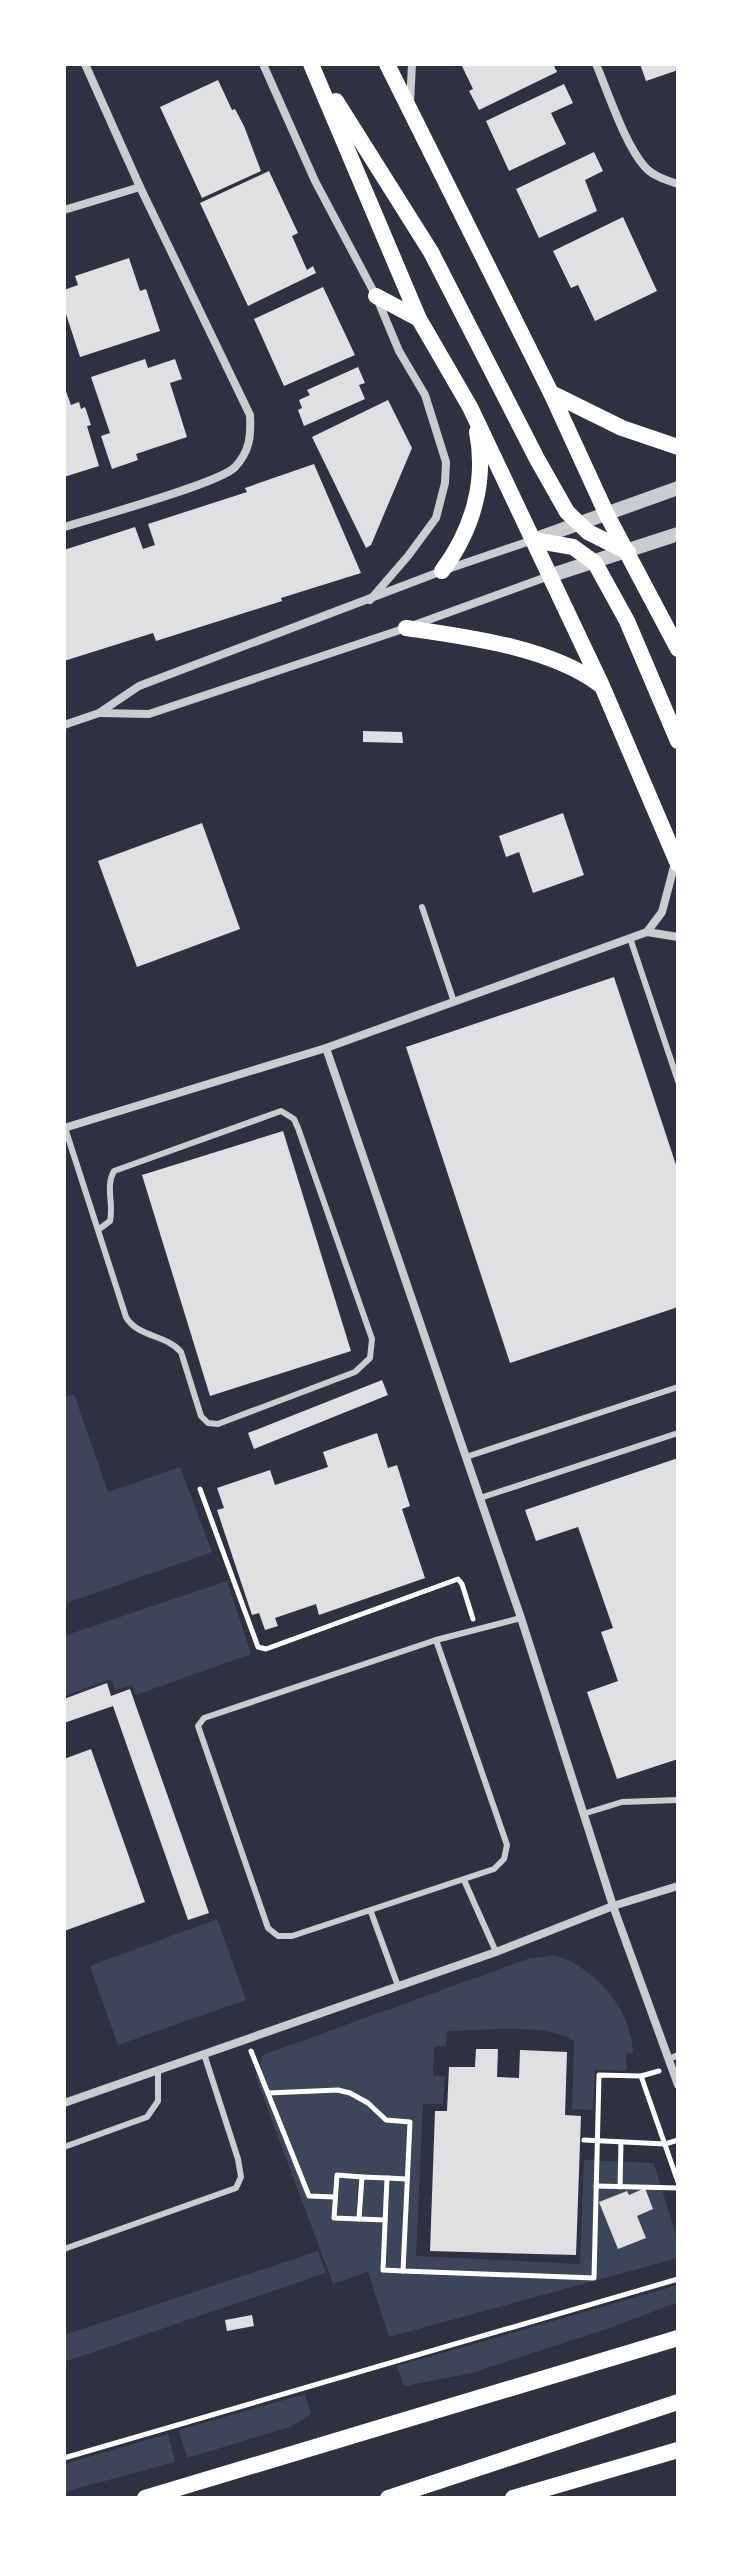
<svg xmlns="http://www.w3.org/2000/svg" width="742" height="2562" viewBox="0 0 742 2562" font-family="Karla,sans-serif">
<rect width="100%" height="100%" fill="#2d3142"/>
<g fill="#3c4559">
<polygon points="74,1394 108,1492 180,1467 212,1552 64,1604 64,1397"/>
<polygon points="227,1581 251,1654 136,1695 132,1685 115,1690 111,1679 64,1696 64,1636"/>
<polygon points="217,1919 246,2000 118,2045 90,1966"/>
<path d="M555 1955C595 1968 632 2009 633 2053L626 2054 627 2071 595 2070 593 2110 572 2109 574 2042C552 2022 478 2031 447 2031L446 2046 434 2047 433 2076H445L443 2104H423L416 2256 580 2264 584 2160 654 2163 678 2242V2258L389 2337 368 2272 333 2284 255 2075 262 2072 260 2064 263 2055 527 1959Z"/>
<polygon points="318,2251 326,2273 64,2362 64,2335"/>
<polygon points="678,2285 678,2302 613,2327 472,2373 404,2386 397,2366"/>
<polygon points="305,2394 311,2414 290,2427 187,2458 179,2430"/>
<polygon points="168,2434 175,2462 64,2492 64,2464"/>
</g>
<g fill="#e0e0e3">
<polygon points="461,64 553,64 557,72 479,110 469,91 473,89"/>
<polygon points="640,64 678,64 678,70 646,81"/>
<polygon points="218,80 232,110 235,109 244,126 261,171 202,198 160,107"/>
<polygon points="564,84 573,103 551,113 566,144 509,171 486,121"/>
<polygon points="594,152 603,171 585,180 597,211 539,238 516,189"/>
<polygon points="269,171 298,233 292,236 307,270 313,266 316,273 248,306 200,203"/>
<polygon points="623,217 657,291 595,321 578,285 571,288 553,251"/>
<polygon points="129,258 140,291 146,289 160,331 80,357 64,308 64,290 78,285 75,276"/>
<polygon points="323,287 355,355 284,386 254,319"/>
<polygon points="145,359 148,368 175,359 182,379 170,383 187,437 136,454 138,460 112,469 101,436 110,433 91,377"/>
<polygon points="358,367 365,383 359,385 365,399 304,426 298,410 302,408 299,400 310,395 307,390"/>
<polygon points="64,386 71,405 79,402 81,409 85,407 91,425 87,426 99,466 64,477"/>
<polygon points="388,400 412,448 371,545 366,548 312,437"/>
<polygon points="314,464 361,573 281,598 282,601 156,641 153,633 64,661 64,550 135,527 143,549 155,545 148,524 247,492 245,488"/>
<polygon points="363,731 402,732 403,743 363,742"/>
<polygon points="563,813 584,875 533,893 519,852 506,857 499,836"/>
<polygon points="202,823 240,929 137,967 98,861"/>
<polygon points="614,977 678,1171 678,1307 510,1363 406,1047"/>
<polygon points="283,1131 351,1351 210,1396 142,1175"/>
<polygon points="382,1380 388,1395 254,1449 248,1433"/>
<polygon points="377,1433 388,1468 397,1465 410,1506 402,1509 425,1578 319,1615 316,1604 275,1618 278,1626 265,1630 259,1613 252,1615 217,1510 224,1508 217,1488 270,1470 275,1485 328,1467 323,1452"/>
<polygon points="678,1458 678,1759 617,1779 587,1692 618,1681 601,1632 613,1628 578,1527 536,1541 525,1510"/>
<polygon points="107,1683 111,1696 130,1689 209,1913 188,1920 113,1706 64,1723 64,1699"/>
<polygon points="91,1749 145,1902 64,1931 64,1759"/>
<polygon points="476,2049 498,2049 497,2077 519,2078 520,2050 567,2052 565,2115 581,2116 576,2255 430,2251 435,2111 447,2111 449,2067 475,2067"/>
<polygon points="645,2188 653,2209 637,2216 646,2238 618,2249 599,2202 627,2191 629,2195"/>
<polygon points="252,2315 254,2326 227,2331 225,2320"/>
</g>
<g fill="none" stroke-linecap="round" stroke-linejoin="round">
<g stroke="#fff" stroke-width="5">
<polyline points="200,1489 258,1647 266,1649 458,1579 462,1584 473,1619"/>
<polyline points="251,2051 309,2196 335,2197"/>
<polyline points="641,2076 678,2182"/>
<polyline points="268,2093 338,2090 350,2093 368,2103 386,2120 410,2122 403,2271 594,2278 599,2075 641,2076 659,2071"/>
<polyline points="584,2140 665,2144 678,2140"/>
<polyline points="362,2177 337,2175 334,2218 385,2220"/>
<polyline points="387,2178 407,2179"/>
<polyline points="596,2186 678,2188"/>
<polyline points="620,2187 621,2142"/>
<polyline points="359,2219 362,2177 387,2178 383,2270 403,2271"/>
<polyline points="64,2458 678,2279"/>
</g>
<g stroke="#caccd0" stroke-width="6">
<polyline points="422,907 454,1002"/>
<polyline points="630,938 678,1081"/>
<path d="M65 1128 126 1317C137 1337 167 1335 181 1352L201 1416 208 1423 218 1424 355 1372 370 1358 372 1339 298 1128 294 1119 281 1111 114 1171C105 1187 114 1204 110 1221L98 1230"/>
<polyline points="466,1457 678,1387"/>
<polyline points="480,1498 678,1433"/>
<polygon points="436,1640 507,1845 504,1859 494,1869 292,1936 278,1936 268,1928 198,1726 204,1718"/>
<polyline points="436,1640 521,1618"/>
<polyline points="583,1814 622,1802 678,1800"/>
<polyline points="464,1880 496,1952"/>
<polyline points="371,1912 398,1986"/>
<polyline points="669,2059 678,2055"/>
<polyline points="64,2147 147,2117 158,2101 158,2070"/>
<polyline points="64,2249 236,2188 241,2177 238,2159 204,2054"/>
</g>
<g stroke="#caccd0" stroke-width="8">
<polyline points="263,64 315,181 376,296 399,351 425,395 446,462 445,483 436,518 408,556 370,600"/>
<path d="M596 64C608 92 625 145 645 167 653 176 666 180 678 184"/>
<polyline points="410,103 412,64"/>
<polyline points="64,210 140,187"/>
<path d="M64 527C93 518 221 483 235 467 250 451 251 436 250 415L140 187 85 64"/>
<polyline points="100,713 149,714 406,628 549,576"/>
<polyline points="64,725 99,713 139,686 442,571 533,540"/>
<polyline points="647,932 662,912 675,863"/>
<polyline points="326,1048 521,1618 613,1906 678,2085"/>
<polyline points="64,1128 326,1048 647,932 678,937"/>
<polyline points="64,2103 496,1952 613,1906 678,1886"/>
</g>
<g stroke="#caccd0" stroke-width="14">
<polyline points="533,540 678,488"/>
<polyline points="549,576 678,534"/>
</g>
<g stroke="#fff" stroke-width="16">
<polyline points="311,64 419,319 470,407 602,686 678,864"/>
<polyline points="387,64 551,393 607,515 678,649"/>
<polyline points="336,101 431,252 537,459 567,512 588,532 628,552"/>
<polyline points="376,296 419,319"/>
<polyline points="551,393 622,428 678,447"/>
<polyline points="533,540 573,547 595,563 627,621 678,741"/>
<path d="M442 571C472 531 487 482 477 432"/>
<path d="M406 628C467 637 549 647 599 684"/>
<polyline points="145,2498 678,2338"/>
<polyline points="388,2498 678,2402"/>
<polyline points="513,2498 678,2450"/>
</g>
</g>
<rect width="742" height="2562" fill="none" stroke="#ffffff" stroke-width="132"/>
</svg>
